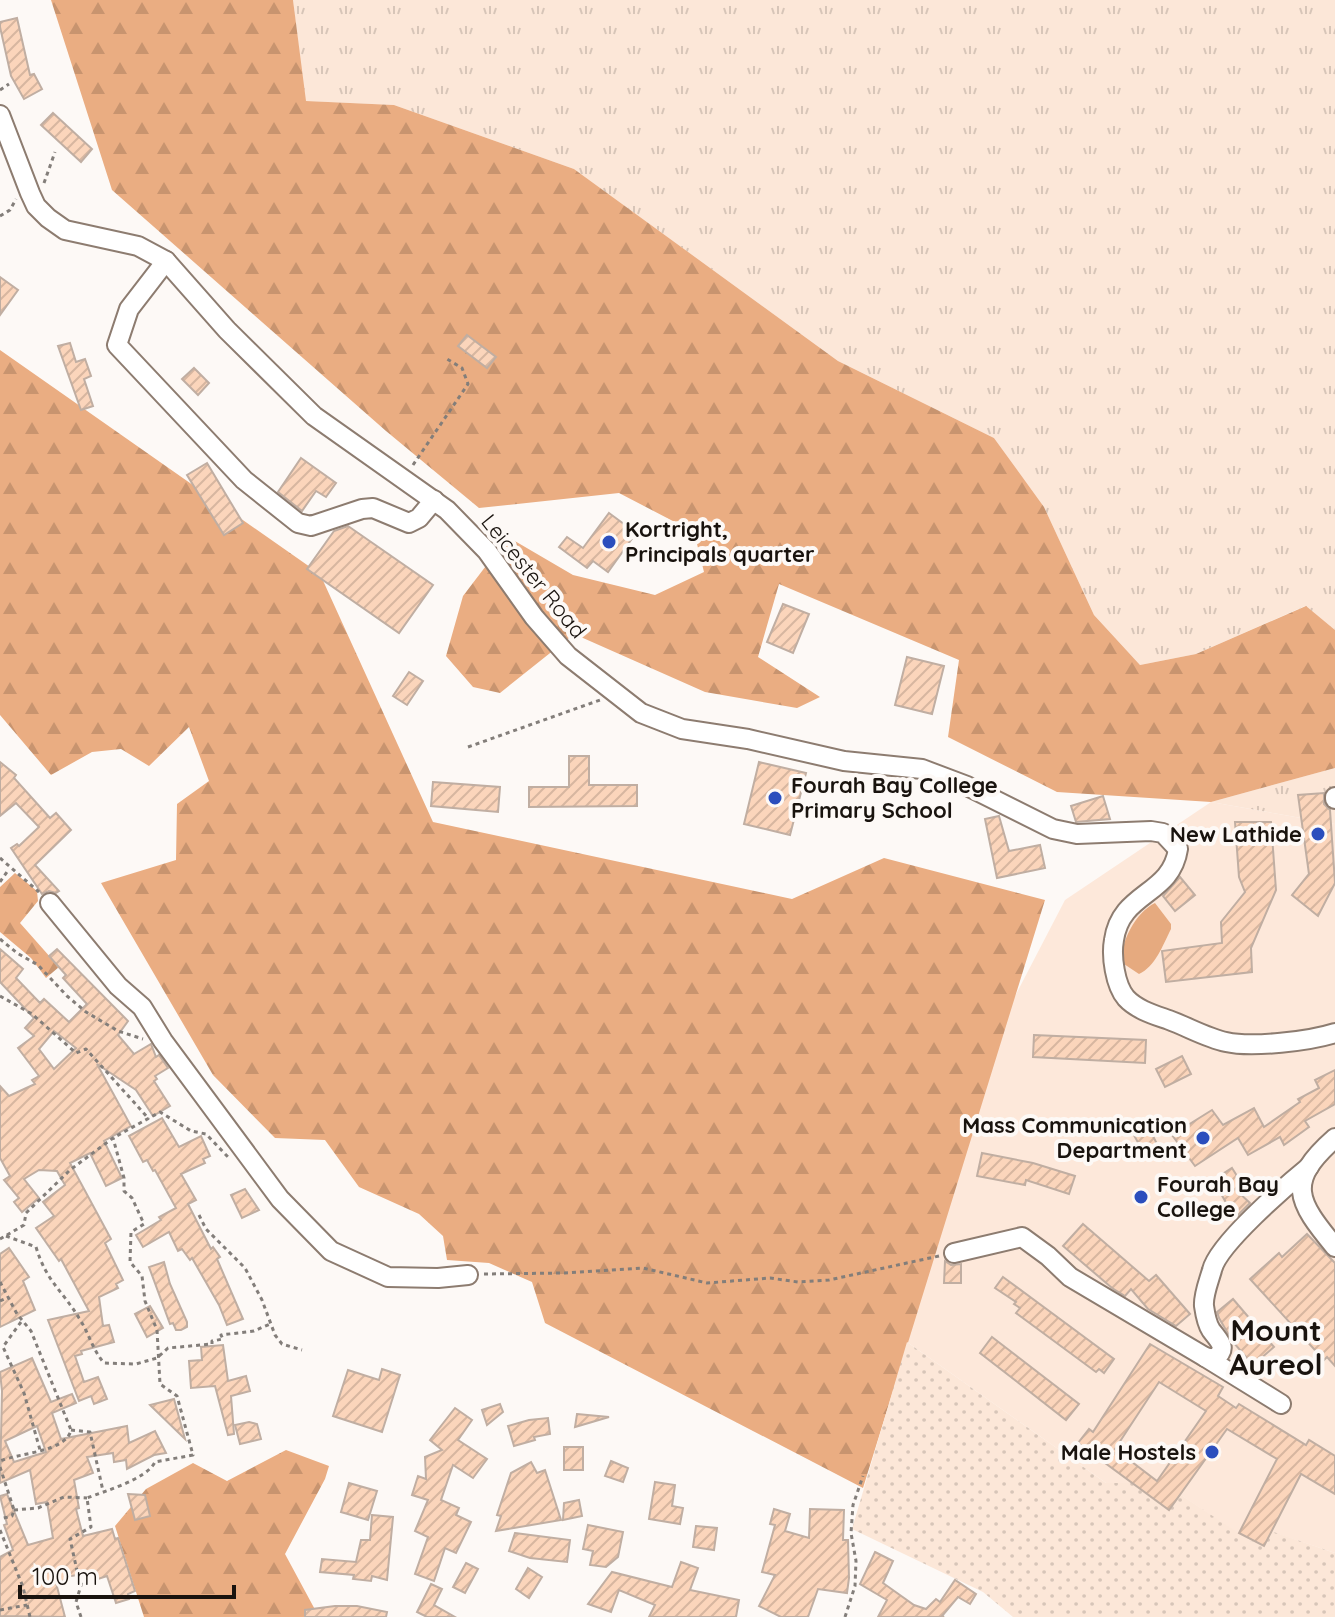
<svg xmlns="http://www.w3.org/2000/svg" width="1335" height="1617" viewBox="0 0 1335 1617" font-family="Quicksand,sans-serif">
<defs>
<pattern id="grass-tufts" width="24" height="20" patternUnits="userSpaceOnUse" patternTransform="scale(2)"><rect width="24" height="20" fill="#fce7d8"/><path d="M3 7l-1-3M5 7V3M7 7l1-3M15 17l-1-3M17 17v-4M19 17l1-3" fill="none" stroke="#d7c5b8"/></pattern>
<pattern id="forest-firs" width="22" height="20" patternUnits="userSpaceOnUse" patternTransform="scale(2)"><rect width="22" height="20" fill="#eaad82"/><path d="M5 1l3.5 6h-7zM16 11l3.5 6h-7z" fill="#c8946f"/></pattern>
<pattern id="park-dots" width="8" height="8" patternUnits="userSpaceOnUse" patternTransform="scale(2)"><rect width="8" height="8" fill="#fce7d8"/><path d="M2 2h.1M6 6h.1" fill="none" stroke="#d7c5b8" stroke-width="1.8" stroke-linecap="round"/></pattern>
<pattern id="building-hatch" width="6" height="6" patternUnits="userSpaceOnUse" patternTransform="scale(2)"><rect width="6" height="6" fill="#fbd5bb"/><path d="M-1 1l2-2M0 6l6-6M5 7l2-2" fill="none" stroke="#d7b6a0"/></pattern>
</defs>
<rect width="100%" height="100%" fill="#fdf9f6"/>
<polygon fill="#fde8da" points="1211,802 1335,824 1335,1553 1263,1529 1252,1543 1163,1483 1106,1483 907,1342 986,1052 1065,900"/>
<g fill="url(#grass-tufts)">
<polygon points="293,0 1335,0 1335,630 1305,606 1196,654 1140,665 1094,615 1044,507 994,438 838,361 574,169 394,105 305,101"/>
<polygon points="1335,768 1335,824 1211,802"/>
</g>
<g fill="url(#forest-firs)">
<polygon points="51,0 293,0 306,101 394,105 574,169 838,361 994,438 1044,507 1094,615 1140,665 1196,654 1306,606 1335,630 1335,768 1211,802 1057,792 948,737 959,660 779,584 758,657 820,697 797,708 705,692 574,634 500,693 473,687 446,656 463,596 508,537 573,575 655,595 704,572 694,532 619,493 479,508 386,431 112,190"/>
<polygon points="0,350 320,574 433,822 792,899 884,858 1045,900 863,1488 545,1323 532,1282 489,1263 447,1260 443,1236 419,1214 359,1187 325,1140 275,1138 213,1075 101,883 176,860 177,804 209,781 189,727 149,766 121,749 92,752 51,775 0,715"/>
<polygon points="15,873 37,891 38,901 20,923 59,967 46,978 31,958 0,932 0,887"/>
<polygon points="286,1450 329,1466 325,1479 285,1554 319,1617 144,1617 115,1526 146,1489 193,1463 227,1481"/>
</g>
<polygon fill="url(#park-dots)" points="907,1342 1106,1483 1163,1483 1252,1542 1262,1528 1335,1553 1335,1617 1013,1617 983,1592 852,1529"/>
<path fill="#e6aa7f" d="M1155 903 1171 924V929C1163 945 1155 967 1139 974L1124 964C1117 945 1137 911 1155 903Z"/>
<g fill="url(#building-hatch)" stroke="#c0aea2" stroke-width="2" fill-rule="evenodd">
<polygon points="17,18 30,75 34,74 42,89 24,99 11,76 0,27 0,22"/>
<polygon points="53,113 92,149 81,162 41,125"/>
<polygon points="0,277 18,290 0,315"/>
<polygon points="467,335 496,357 487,368 458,346"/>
<polygon points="70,343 76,362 85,359 91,376 84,379 93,406 81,410 58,346"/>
<polygon points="194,368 209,383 198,395 182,379"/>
<polygon points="301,458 336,483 326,497 316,491 302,511 278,492"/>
<polygon points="207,463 243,523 224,535 187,475"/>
<polygon points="609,513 636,533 608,572 593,561 587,568 559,547 567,537 583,548"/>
<polygon points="348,526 433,585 399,633 307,569 334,531"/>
<polygon points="783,604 809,614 793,653 767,642"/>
<polygon points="907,657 944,666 932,714 895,705"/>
<polygon points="409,672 423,681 407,705 393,696"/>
<polygon points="569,756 589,756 589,785 637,785 637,806 529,807 529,787 569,787"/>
<polygon points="0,762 16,775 14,778 50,818 56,813 71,830 35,865 59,891 56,893 49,891 42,894 11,848 17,844 19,846 39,827 16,803 0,816"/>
<polygon points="759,762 806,773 790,835 744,824"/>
<polygon points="433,782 500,787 498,812 431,806"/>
<polygon points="1324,793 1324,804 1330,810 1335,883 1318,916 1292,895 1309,874 1298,795"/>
<polygon points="1103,796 1110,819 1076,822 1071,806"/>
<polygon points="999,816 1009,851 1040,845 1045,868 997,878 985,819"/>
<polygon points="1235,822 1271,822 1276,890 1251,948 1252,972 1166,982 1162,951 1222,943 1221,922 1245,892 1239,877"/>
<polygon points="1180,877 1195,895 1175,911 1163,896"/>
<path d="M0 949 23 969 16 978 40 1003 44 999 69 1022 87 1004 63 978 66 975 49 956 57 949 128 1021 118 1035 134 1054 151 1044 156 1057 159 1055 168 1068 155 1076 157 1079 154 1081 170 1106 153 1116 136 1090 97 1064 131 1126 104 1141 122 1178 106 1186 90 1153 70 1163 111 1239 105 1243 123 1280 116 1284 118 1288 99 1297 103 1326 109 1325 114 1342 81 1351 82 1354 75 1356 84 1382 98 1377 107 1399 94 1404 91 1396 79 1401 48 1320 89 1311 61 1259 59 1261 36 1228 54 1216 43 1202 65 1185 57 1171 39 1170 24 1179 39 1198 22 1212 14 1202 19 1198 4 1180 10 1176 0 1158V1086L9 1096 35 1084 32 1080 39 1076 18 1048 34 1036 25 1028 34 1018 0 982ZM54 1031 76 1048 54 1069 39 1049Z"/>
<polygon points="1034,1035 1146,1040 1145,1063 1033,1057"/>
<polygon points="1182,1056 1191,1074 1165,1087 1156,1069"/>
<polygon points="1335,1070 1335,1104 1305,1121 1309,1127 1284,1145 1280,1137 1248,1155 1238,1138 1195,1166 1172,1135 1212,1110 1223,1125 1254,1108 1264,1127 1300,1102 1298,1099 1319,1088 1315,1080"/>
<polygon points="162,1118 179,1147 201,1136 210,1156 203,1159 205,1163 181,1174 196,1200 188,1204 211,1249 213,1247 220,1257 217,1259 243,1319 227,1325 219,1305 192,1258 190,1260 182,1249 178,1251 169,1232 143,1247 136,1235 161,1220 159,1217 176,1208 155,1170 153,1171 147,1160 143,1162 129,1136"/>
<polygon points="1146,1122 1159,1148 1145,1155 1131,1130"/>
<polygon points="982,1153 1033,1163 1075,1176 1069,1194 1026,1180 1025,1185 977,1176"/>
<polygon points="1232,1168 1244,1187 1237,1191 1250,1203 1235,1218 1213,1180"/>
<polygon points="245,1189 259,1210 242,1218 231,1195"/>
<polygon points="1083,1224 1149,1281 1156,1275 1190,1314 1176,1326 1148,1309 1131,1289 1125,1296 1112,1288 1063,1246"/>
<polygon points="1307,1234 1335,1263 1335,1366 1327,1357 1324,1360 1250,1279 1279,1253 1282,1257"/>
<polygon points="9,1248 29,1277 23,1281 35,1310 0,1327 0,1254"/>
<polygon points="945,1261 951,1265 961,1264 961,1283 944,1283"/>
<polygon points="164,1262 170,1284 187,1322 187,1327 181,1330 176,1330 173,1323 170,1324 149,1267"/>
<polygon points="1003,1277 1114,1359 1104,1373 1099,1369 1096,1372 1016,1313 1020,1308 1014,1304 1016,1302 995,1288"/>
<polygon points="1233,1299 1274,1347 1253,1365 1233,1342 1219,1318 1217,1312"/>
<polygon points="150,1306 163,1328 147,1337 135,1314"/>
<polygon points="992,1337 1079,1404 1066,1420 980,1353"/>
<path d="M1150 1344 1223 1387 1218 1396 1236 1408 1239 1404 1306 1445 1309 1440 1335 1456V1494L1301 1474 1264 1546 1239 1533 1277 1459 1227 1429 1169 1510 1078 1443 1089 1429 1093 1432ZM1159 1382 1206 1411 1157 1481 1115 1449Z"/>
<polygon points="223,1345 228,1381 246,1376 250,1391 231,1396 234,1434 228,1435 215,1386 191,1388 189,1361 202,1360 201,1347"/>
<path d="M32 1358 51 1402 72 1394 76 1403 52 1413 61 1439 127 1426 129 1443 155 1431 166 1453 154 1455 127 1469 126 1460 114 1462 113 1453 87 1457 93 1473 74 1480 79 1508 76 1509 83 1536 112 1529 115 1539 118 1538 135 1591 128 1594 129 1599 116 1603 107 1576 98 1579 96 1572 65 1577 66 1580 56 1583 65 1617 0 1616V1557L13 1550 4 1525 7 1524 0 1496 7 1494 28 1545 53 1538 47 1502 36 1504 30 1470 0 1483 2 1391 0 1372ZM37 1426 46 1452 14 1462 5 1441Z"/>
<polygon points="382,1369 400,1375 382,1432 333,1416 348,1370 379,1380"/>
<polygon points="174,1399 185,1439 150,1405"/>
<polygon points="500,1404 503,1412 487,1425 482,1410"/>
<polygon points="455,1408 472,1420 458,1440 487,1459 473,1478 453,1465 441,1500 459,1508 456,1515 471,1522 456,1553 445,1548 434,1581 415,1574 428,1537 415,1531 428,1500 412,1495 418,1476 426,1479 425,1457 442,1450 430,1440"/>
<polygon points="577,1414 609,1417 575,1427"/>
<polygon points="548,1418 550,1434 534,1437 535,1440 514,1446 508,1426 529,1420"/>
<polygon points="249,1422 257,1424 261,1439 240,1444 235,1425"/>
<rect x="564" y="1447" width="19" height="23"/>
<polygon points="611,1461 628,1468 623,1482 605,1476"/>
<polygon points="531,1462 537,1473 545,1470 561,1520 496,1531 501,1516 497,1515 511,1473"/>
<polygon points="655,1482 675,1485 672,1506 683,1508 680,1524 649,1519"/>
<polygon points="349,1483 377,1491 368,1520 341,1512"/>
<polygon points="128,1494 145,1495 150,1516 135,1520"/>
<polygon points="579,1500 582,1516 563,1520 564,1503"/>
<polygon points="774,1509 790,1514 785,1531 809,1538 810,1509 844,1510 843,1540 848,1540 849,1578 847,1593 818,1589 808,1617 781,1617 759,1606 775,1575 762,1572 775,1525 770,1524"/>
<polygon points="372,1515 393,1517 387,1580 372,1576 371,1581 353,1579 354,1575 320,1572 322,1559 356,1562 361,1540 370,1540"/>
<polygon points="588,1525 623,1532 618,1557 606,1567 590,1565 593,1551 583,1549"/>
<polygon points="696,1526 717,1528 714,1550 693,1547"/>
<polygon points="515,1533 570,1540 567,1562 530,1558 509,1551"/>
<polygon points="875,1552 893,1561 883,1583 914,1605 926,1609 936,1599 940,1602 955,1580 976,1594 970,1604 958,1597 942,1616 944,1617 878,1617 887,1600 860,1584"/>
<polygon points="681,1562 698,1568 690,1590 739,1600 736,1617 649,1617 655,1605 619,1590 611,1612 588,1604 612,1572 672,1587"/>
<polygon points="466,1563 478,1569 465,1593 453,1587"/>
<polygon points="528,1568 542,1577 529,1598 516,1589"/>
<polygon points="431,1584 442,1589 434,1605 455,1617 427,1617 417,1612"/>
<polygon points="335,1606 357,1606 387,1612 386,1617 305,1617 305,1610"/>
</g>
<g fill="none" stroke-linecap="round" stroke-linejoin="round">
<defs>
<g id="minor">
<path d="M0 115 30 193 36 206 48 218 65 230 138 246 166 261 227 330 314 416 447 510 487 551 534 617 568 656 641 713 682 729 748 739 844 761 922 769 967 786 1053 829 1077 834 1151 831 1163 833 1178 849C1171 896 1121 891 1114 940 1111 956 1115 985 1126 998 1137 1010 1155 1015 1169 1020 1188 1027 1207 1038 1226 1042 1252 1048 1310 1041 1335 1033"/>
<polyline points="166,261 129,309 117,345 244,480 298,523 311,526 362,509 373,508 409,523 419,518 434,500"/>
<polyline points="1335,797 1335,799"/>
<polyline points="50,903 118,986 142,1007 163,1041 280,1199 331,1251 388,1277 438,1278 468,1275"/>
<path d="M1335 1138C1285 1182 1297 1201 1335 1247"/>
<path d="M954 1253 1022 1237 1048 1256 1070 1277 1205 1357 1214 1359C1229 1348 1219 1341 1211 1330 1207 1324 1205 1313 1204 1306 1203 1295 1209 1281 1212 1270 1218 1244 1287 1185 1309 1167"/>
<polyline points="1205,1357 1281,1404"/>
</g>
</defs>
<use href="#minor" stroke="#8d7c70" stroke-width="22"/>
<g stroke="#837e7a" stroke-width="3" stroke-dasharray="4 4" stroke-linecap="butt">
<polyline points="0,90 9,84"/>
<polyline points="44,183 55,152"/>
<polyline points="0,216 10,210 16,199"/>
<polyline points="413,465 468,384 462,368 447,359"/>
<polyline points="468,747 600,700"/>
<polyline points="0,858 39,892"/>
<polyline points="0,882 9,869"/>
<polyline points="0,939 17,953 38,965 67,996 86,1012 118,1031 143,1039"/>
<polyline points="0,996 32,1014 76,1053 86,1049 149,1119"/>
<polyline points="199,1215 206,1229 245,1268 262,1300 275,1335 282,1344 302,1350"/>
<path d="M6 1236 36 1247C46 1281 62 1290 79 1318 89 1333 92 1349 104 1363L136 1364 157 1358 168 1348 212 1344V1341L223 1339 221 1335 254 1331 270 1324"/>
<polyline points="0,1239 24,1225 26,1213 70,1170 113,1138 160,1112 191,1131 206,1134 228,1157"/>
<polyline points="484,1274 565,1273 643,1268 707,1283 770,1278 798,1282 829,1280 939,1256"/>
<path d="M0 1282 17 1314 31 1331 71 1430C66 1452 19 1453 0 1461"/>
<polyline points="0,1301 9,1297"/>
<polyline points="21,1322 3,1347 24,1393 40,1450"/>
<polyline points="71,1430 90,1432 103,1491"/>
<polyline points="0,1467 14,1510 12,1516 0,1519"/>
<polyline points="14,1510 38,1508 64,1497 87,1498"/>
<polyline points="0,1530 23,1587 30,1617"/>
<polyline points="0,1610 27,1605"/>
<path d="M81 1617 76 1602 82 1582 78 1575 70 1539 91 1527 87 1498C105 1491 147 1479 155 1462L193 1455 177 1396 160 1384 157 1330 145 1301 142 1276 130 1262 131 1232 144 1224 132 1198 124 1191V1178L113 1138"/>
<polyline points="845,1617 855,1586 856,1561 851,1533 853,1505 863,1476"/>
</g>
<use href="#minor" stroke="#fff" stroke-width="18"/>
</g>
<g fill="#2b4ebd" stroke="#fdf9f6" stroke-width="3">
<circle cx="609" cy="542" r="8"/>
<circle cx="775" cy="798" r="8"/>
<circle cx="1318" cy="834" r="8"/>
<circle cx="1203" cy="1138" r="8"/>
<circle cx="1141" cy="1197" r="8"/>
<circle cx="1212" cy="1452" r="8"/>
</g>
<g text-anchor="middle" stroke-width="8" stroke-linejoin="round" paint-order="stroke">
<g font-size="22" font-weight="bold" fill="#19130e" stroke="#fdf9f6" text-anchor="start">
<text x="625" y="537">Kortright,<tspan x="625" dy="25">Principals quarter</tspan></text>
<text x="791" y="793">Fourah Bay College<tspan x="791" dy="25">Primary School</tspan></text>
<text x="1302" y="842" text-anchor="end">New Lathide</text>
<text x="1187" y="1133" text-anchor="end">Mass Communication<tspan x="1187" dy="25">Department</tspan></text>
<text x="1157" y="1192">Fourah Bay<tspan x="1157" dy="25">College</tspan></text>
<text x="1196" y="1460" text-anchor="end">Male Hostels</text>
</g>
<g font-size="22" fill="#19130e" stroke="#fdf9f6">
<text transform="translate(534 576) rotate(51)" y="8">Leicester Road</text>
</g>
<g font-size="30" font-weight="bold" fill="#19130e" stroke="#fdf9f6">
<text x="1276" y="1341">Mount<tspan x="1276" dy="34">Aureol</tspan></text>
</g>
</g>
<path d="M20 1585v12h214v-12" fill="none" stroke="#19130e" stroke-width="4"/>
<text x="32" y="1585" font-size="24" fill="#19130e" stroke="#fdf9f6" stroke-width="6" paint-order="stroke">100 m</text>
</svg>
